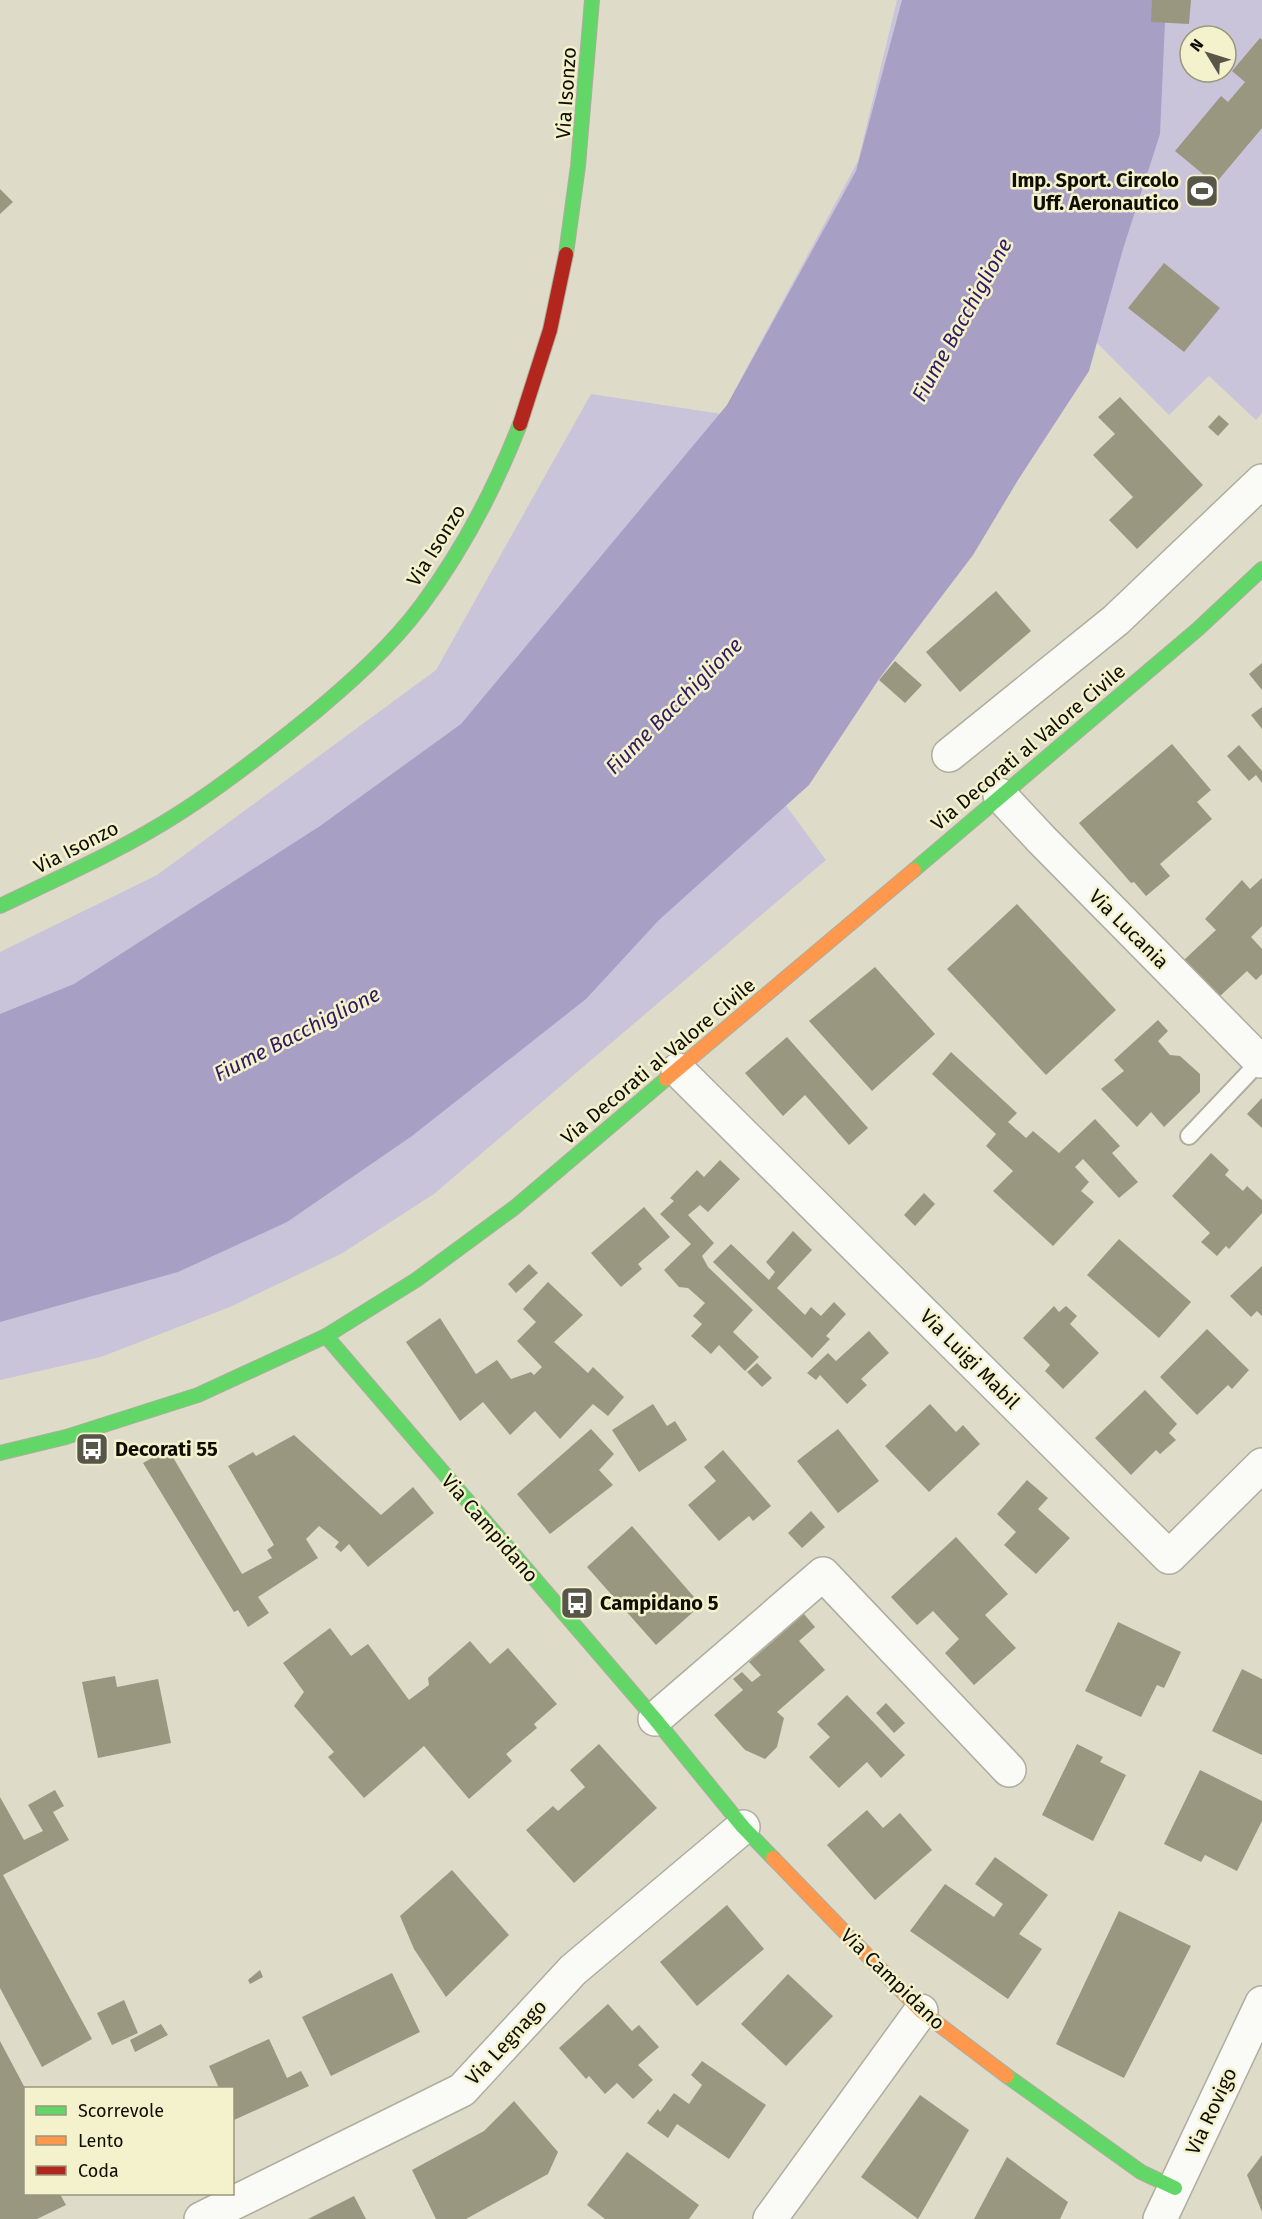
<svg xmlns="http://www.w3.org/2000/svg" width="1262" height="2219" viewBox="0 0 1262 2219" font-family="'Fira Sans',sans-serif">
<rect width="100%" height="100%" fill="#dedcc9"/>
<g fill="#cac4da" fill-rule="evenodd">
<polygon points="897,0 1140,0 779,796 826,860 434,1194 341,1254 230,1307 101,1357 0,1380 0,952 157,875 436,670 591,394 722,414 858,161"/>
<path d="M1166 0H1262V413L1256 420 1209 376 1169 415 1095 341ZM1190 36H1226V72H1190Z"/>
</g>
<polygon fill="#a89fc5" points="902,0 1166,0 1160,134 1123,249 1089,371 1018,480 973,555 879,679 809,785 659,920 586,999 412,1136 287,1222 178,1272 0,1322 0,1014 74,984 320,826 461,724 727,405 856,171"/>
<g fill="#999780">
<polygon points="1152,0 1191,0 1189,24 1151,22"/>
<polygon points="1260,38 1262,40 1262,128 1215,184 1175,151 1221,96 1228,102 1245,82 1232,71"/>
<polygon points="0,189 13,202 0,214"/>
<polygon points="1164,263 1220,308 1184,352 1128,308"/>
<polygon points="1120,397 1203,485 1137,549 1109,520 1133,497 1093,455 1115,434 1098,417"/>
<polygon points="1219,415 1229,424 1218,436 1208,427"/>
<polygon points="996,591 1031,631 960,692 926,652"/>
<polygon points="895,661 922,685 905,703 879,680"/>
<polygon points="1262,663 1262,690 1249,674"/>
<polygon points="1262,707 1262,729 1251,715"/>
<polygon points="1172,744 1211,790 1197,802 1212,819 1160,864 1170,876 1146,896 1134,882 1131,883 1079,823"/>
<polygon points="1239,745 1262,771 1262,783 1256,775 1249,781 1227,756"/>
<polygon points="1262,878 1262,926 1251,937 1262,949 1262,974 1256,980 1247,971 1219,997 1184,960 1216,930 1205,919 1242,880 1250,889"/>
<polygon points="1017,904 1116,1010 1046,1075 947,969"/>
<polygon points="875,967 935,1034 872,1091 809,1021"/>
<polygon points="1158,1020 1168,1031 1158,1041 1170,1055 1180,1056 1200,1074 1200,1092 1164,1127 1151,1112 1137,1127 1101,1089 1124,1071 1114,1060"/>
<polygon points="787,1037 868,1128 849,1145 805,1095 783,1116 745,1073"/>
<polygon points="951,1052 1017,1113 1008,1122 1026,1138 1033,1131 1059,1153 1095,1119 1120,1146 1112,1153 1138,1182 1119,1198 1083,1159 1075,1167 1089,1182 1081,1191 1094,1202 1053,1246 993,1191 1013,1171 986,1146 996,1134 932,1074"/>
<polygon points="1262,1098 1262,1128 1247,1114"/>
<polygon points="1211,1153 1229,1170 1225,1175 1243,1191 1247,1186 1262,1200 1262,1213 1229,1249 1226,1246 1217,1256 1201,1242 1210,1233 1172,1196"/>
<polygon points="720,1160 740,1179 708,1212 700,1205 688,1215 714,1243 702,1256 708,1267 753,1310 733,1332 759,1357 745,1371 719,1345 711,1354 691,1336 702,1324 693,1316 705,1303 688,1288 679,1287 664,1270 691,1244 660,1214 674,1201 670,1198 697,1170 704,1177"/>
<polygon points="924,1193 935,1204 915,1226 904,1215"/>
<polygon points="644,1207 670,1237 638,1264 642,1269 621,1287 591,1253"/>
<polygon points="793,1231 812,1250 777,1288 805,1315 811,1307 821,1316 834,1302 846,1314 826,1336 830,1339 812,1358 713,1262 731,1244 769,1280 775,1272 766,1262"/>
<polygon points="1119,1239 1191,1302 1159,1338 1087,1275"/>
<polygon points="529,1264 538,1273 516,1293 508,1284"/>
<polygon points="1262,1266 1262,1316 1257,1311 1251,1317 1230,1296"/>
<polygon points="548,1282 583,1315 554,1342 588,1373 593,1367 624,1397 608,1416 593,1404 560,1439 535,1411 510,1435 483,1402 460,1421 406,1342 440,1318 476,1374 497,1360 511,1379 531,1372 534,1375 542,1367 517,1341 536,1322 523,1309"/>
<polygon points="1054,1306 1059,1312 1066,1306 1077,1316 1070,1324 1099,1353 1063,1389 1045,1371 1050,1365 1023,1338"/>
<polygon points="1207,1329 1249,1370 1232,1389 1228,1385 1197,1415 1160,1377"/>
<polygon points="869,1331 889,1353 861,1379 867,1385 847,1404 820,1375 816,1380 807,1373 828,1353 836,1361"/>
<polygon points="757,1363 772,1378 762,1387 747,1372"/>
<polygon points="1145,1390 1177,1424 1169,1433 1176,1440 1160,1454 1156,1450 1131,1475 1095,1438"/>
<polygon points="653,1404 667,1426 675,1421 687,1440 639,1472 612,1430"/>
<polygon points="930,1404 956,1432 963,1425 980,1444 929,1492 885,1446"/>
<polygon points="591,1429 614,1454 599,1470 613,1485 550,1534 517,1494"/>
<polygon points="838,1429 879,1481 838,1513 797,1461"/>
<polygon points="294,1435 381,1515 413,1487 434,1513 368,1567 349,1544 341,1552 335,1547 339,1542 319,1526 306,1539 318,1558 258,1597 269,1613 248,1627 238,1610 234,1612 143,1463 168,1449 242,1574 272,1558 267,1550 274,1545 228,1466 253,1452 256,1456"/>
<polygon points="723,1450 771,1506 753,1521 749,1516 719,1541 688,1505 716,1481 704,1467"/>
<polygon points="1027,1480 1048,1498 1038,1509 1070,1538 1036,1574 1004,1545 1016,1532 997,1514"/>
<polygon points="811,1511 825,1527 802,1548 788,1533"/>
<polygon points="632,1526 701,1605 656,1645 587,1567"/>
<polygon points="956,1537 1008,1594 985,1615 1016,1648 974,1685 945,1653 959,1639 933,1611 917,1625 891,1597"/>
<polygon points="804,1614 815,1627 799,1641 825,1670 777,1712 784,1718 777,1747 765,1759 745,1750 714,1715 743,1690 733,1679 742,1672 752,1682 761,1675 749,1662"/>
<polygon points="1118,1622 1181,1652 1164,1688 1157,1685 1141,1717 1085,1691"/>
<polygon points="330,1628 351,1656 368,1644 409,1700 429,1685 428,1678 470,1641 490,1664 508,1648 557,1704 534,1724 537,1728 506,1754 512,1761 469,1799 424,1746 364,1798 328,1757 334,1752 294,1706 304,1692 283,1663"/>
<polygon points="1242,1669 1262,1679 1262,1755 1212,1731"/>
<polygon points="115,1676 117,1687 158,1679 171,1743 98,1758 82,1682"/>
<polygon points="847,1695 905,1755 881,1778 867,1762 839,1788 809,1757 830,1737 817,1724"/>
<polygon points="886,1703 905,1723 894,1733 876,1713"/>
<polygon points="599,1744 657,1808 574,1883 526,1830 553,1806 558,1811 585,1787 570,1770"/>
<polygon points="1077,1744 1103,1757 1100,1762 1126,1775 1093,1841 1042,1815"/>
<polygon points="1200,1770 1262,1801 1262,1821 1237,1871 1205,1855 1201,1862 1164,1844"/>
<polygon points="55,1790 64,1806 53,1812 69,1840 3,1875 92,2039 42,2067 0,1988 0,1797 24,1840 43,1831 28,1805"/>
<polygon points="867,1810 883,1828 900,1813 932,1850 875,1900 827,1845"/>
<polygon points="995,1857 1048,1895 1019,1934 1042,1949 1008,1999 910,1931 945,1884 994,1917 1003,1904 975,1884"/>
<polygon points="452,1870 509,1935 446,1997 414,1949 400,1916"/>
<polygon points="727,1905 764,1949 697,2006 660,1962"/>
<polygon points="1119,1911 1191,1946 1124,2078 1056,2044"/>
<polygon points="260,1970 263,1977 250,1984 248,1980"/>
<polygon points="392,1973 420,2032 331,2076 302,2017"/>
<polygon points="788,1974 833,2016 786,2066 741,2024"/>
<polygon points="124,2000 138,2033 112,2045 97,2013"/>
<polygon points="608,2004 632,2031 639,2025 659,2047 638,2065 653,2080 633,2099 617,2083 605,2094 589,2076 586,2079 559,2048"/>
<polygon points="161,2024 168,2035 135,2052 130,2040"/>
<polygon points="269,2039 287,2078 301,2071 309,2086 234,2120 232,2088 219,2088 209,2066"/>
<polygon points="0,2041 26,2090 26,2194 60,2194 66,2205 37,2219 0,2219"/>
<polygon points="702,2061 766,2105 729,2159 677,2124 668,2138 647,2123 658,2109 660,2112 674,2093 689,2104 702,2085 691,2075"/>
<polygon points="920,2095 969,2130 918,2219 861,2177"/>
<polygon points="514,2101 558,2152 548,2174 466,2219 436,2219 412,2170 484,2131"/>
<polygon points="627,2152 699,2205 689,2219 605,2219 587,2205"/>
<polygon points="1262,2155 1262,2212 1247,2175"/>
<polygon points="1007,2157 1068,2202 1060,2219 974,2219"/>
<polygon points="354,2196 366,2219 308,2219"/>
</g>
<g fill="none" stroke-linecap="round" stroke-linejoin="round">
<defs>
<polyline id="lane" points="1189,1136 1260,1061"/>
<g id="street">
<polyline points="949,755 1116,620 1262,481"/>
<polyline points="1000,795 1041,839 1260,1061 1262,1059"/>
<polyline points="678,1070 1169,1557 1262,1465"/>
<polyline points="655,1719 823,1574 1009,1770"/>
<polyline points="201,2219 462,2090 573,1970 743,1827"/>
<polyline points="770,2219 921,2011"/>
<polyline points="1160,2219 1262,2003"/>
</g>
<g id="fast">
<polyline points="566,254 578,166 592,0"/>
<polyline points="914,870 1198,629 1262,569"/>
<path d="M0 906C61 877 124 849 181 812 228 782 272 747 315 712 353 680 391 646 421 606 462 551 495 488 520 424"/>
<polyline points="326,1336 655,1719 743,1827 773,1858"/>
<polyline points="0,1453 66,1437 198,1395 326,1336 416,1280 514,1208 666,1079"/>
<polyline points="1007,2076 1141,2172 1175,2188"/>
</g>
<g id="slow">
<polyline points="666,1079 914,870"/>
<polyline points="773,1858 921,2011 1007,2076"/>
</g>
<polyline id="jam" points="520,424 550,330 566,254"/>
</defs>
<use href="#lane" stroke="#aead9e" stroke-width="20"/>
<use href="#street" stroke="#aead9e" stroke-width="36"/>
<use href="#fast" stroke="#aead9e" stroke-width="16"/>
<use href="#slow" stroke="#aead9e" stroke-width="16"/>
<use href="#jam" stroke="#aead9e" stroke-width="16"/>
<use href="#lane" stroke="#fafaf7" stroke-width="16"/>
<use href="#street" stroke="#fafaf7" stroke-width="33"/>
<use href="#fast" stroke="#63d668" stroke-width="14"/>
<use href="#slow" stroke="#ff974d" stroke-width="14"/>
<use href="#jam" stroke="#b3261e" stroke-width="14"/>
</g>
<defs>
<symbol id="stadium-square" viewBox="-11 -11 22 22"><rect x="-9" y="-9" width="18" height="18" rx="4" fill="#585648" stroke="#f4f2cd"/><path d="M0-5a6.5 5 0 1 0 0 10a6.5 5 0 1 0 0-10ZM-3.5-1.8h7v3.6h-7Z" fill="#fff"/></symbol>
<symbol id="bus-square" viewBox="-11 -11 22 22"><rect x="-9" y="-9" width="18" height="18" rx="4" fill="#585648" stroke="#f4f2cd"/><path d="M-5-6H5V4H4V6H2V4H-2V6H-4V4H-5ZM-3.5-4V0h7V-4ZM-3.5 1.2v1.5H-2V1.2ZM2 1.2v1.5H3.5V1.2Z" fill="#fff"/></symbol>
</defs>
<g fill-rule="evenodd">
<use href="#stadium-square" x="1183" y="172" width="38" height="38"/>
<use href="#bus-square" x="73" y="1430" width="38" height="38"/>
<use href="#bus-square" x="558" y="1584" width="38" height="38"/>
</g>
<g text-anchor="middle" stroke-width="5" stroke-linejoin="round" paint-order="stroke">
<g font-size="20" fill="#100e03" stroke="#f4f2cd">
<text transform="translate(566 93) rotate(-86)" y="7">Via Isonzo</text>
<text transform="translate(436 545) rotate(-58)" y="7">Via Isonzo</text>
<text transform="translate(1028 747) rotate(-40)" y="7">Via Decorati al Valore Civile</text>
<text transform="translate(76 847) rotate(-27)" y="7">Via Isonzo</text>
<text transform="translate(1129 929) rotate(45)" y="7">Via Lucania</text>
<text transform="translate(658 1061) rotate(-40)" y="7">Via Decorati al Valore Civile</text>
<text transform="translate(970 1359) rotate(45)" y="7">Via Luigi Mabil</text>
<text transform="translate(490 1528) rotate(49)" y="7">Via Campidano</text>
<text transform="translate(893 1979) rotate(44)" y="7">Via Campidano</text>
<text transform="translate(506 2042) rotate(-47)" y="7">Via Legnago</text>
<text transform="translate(1211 2111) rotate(-65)" y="7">Via Rovigo</text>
</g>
<g font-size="20" font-weight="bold" fill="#100e03" stroke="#f4f2cd" text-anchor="start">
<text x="1179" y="187" text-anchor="end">Imp. Sport. Circolo<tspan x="1179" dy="23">Uff. Aeronautico</tspan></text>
<text x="115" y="1456">Decorati 55</text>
<text x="600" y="1610">Campidano 5</text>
</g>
<g font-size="21" font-style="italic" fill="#311962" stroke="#f4f2cd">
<text transform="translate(962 320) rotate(-61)" y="7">Fiume Bacchiglione</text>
<text transform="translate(674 706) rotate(-45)" y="7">Fiume Bacchiglione</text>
<text transform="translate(297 1034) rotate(-27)" y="7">Fiume Bacchiglione</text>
</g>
</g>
<rect x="24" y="2087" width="210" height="108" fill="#f4f2cd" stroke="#99977c" stroke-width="1.5"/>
<rect x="36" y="2106" width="30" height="9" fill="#63d668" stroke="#99977c" stroke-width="1.5"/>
<text x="78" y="2117" font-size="18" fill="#100e03">Scorrevole</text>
<rect x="36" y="2136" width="30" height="9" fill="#ff974d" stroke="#99977c" stroke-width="1.5"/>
<text x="78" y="2147" font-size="18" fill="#100e03">Lento</text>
<rect x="36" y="2166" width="30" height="9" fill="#b3261e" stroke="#99977c" stroke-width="1.5"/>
<text x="78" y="2177" font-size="18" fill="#100e03">Coda</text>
<g transform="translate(1208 54) rotate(308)"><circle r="28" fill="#f4f2cd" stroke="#99977c" stroke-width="1.5"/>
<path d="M0-4.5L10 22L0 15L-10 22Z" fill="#585648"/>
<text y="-9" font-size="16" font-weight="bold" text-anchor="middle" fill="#100e03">N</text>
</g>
</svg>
